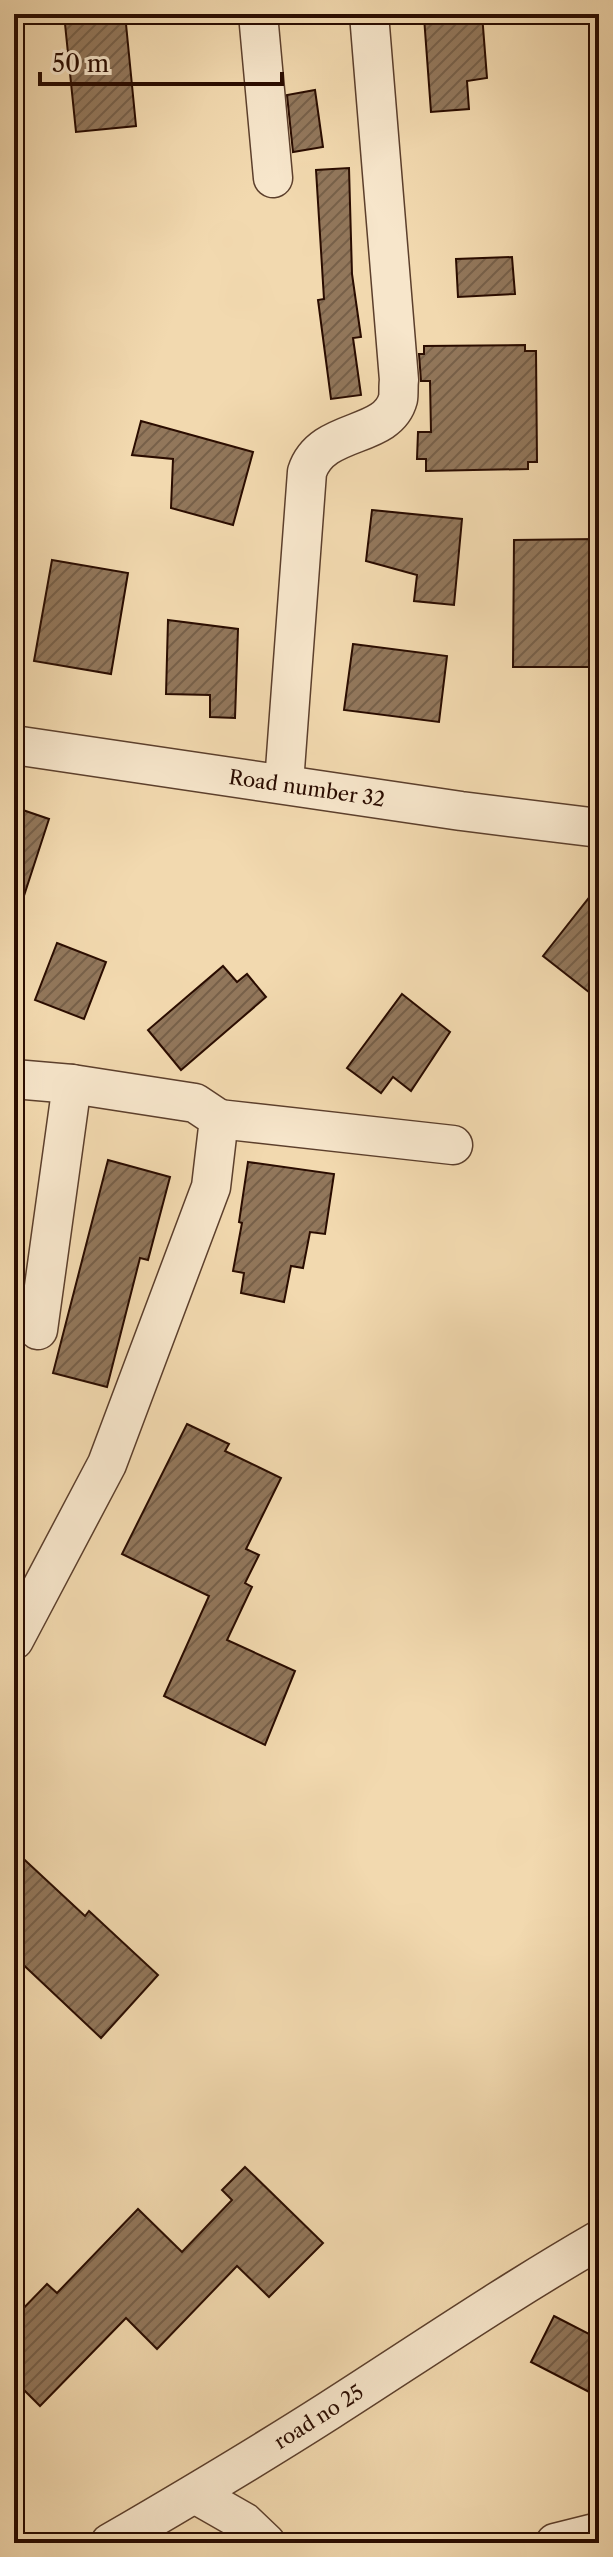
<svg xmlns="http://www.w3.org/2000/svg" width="613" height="2557" viewBox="0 0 613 2557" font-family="'Libre Caslon Text',serif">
<defs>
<pattern id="building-hatch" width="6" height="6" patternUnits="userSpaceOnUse" patternTransform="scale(2)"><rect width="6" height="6" fill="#92775b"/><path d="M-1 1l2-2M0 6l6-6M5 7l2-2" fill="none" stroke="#776049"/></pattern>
</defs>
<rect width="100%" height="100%" fill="#f2d9af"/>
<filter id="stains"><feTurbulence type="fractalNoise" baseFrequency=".0025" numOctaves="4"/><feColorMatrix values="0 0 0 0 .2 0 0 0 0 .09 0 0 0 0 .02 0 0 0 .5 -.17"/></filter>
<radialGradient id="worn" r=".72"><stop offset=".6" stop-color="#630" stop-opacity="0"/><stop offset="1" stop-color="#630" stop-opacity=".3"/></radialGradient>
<g fill="url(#building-hatch)" stroke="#2a0c00" stroke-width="2">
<polygon points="64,14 125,14 136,126 76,132"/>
<polygon points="463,14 482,14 487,78 467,81 469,109 431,112 424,17"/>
<polygon points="315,90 323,147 293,152 287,95"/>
<polygon points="349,168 352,274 361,337 353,338 361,395 331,399 318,300 324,299 316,170"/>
<polygon points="512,257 515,294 458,297 456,259"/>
<polygon points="525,345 525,351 536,351 537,462 528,462 528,469 426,471 426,459 417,459 418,432 431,432 430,381 421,381 419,354 424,354 424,346"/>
<polygon points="141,421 253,452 233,525 171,508 173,459 132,455"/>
<polygon points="372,510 462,519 454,605 414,601 417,575 366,561"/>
<polygon points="595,539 594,667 513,667 514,540"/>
<polygon points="52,560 128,573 111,674 34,661"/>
<polygon points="168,620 238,629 235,718 210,717 210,695 166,694"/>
<polygon points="353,644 447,656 439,722 344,710"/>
<polygon points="14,807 49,819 19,911 14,910"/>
<polygon points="599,885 599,1000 543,956"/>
<polygon points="57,943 106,962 84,1019 35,1000"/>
<polygon points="223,966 237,982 247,974 266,997 181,1070 148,1030"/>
<polygon points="402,994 450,1032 411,1091 393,1077 381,1093 347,1068"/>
<polygon points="108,1160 170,1177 148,1260 140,1258 107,1387 53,1373"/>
<polygon points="248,1162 334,1174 325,1234 310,1232 303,1268 291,1266 284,1302 241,1293 244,1273 233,1271 242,1223 239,1222"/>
<polygon points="187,1424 229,1444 225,1451 281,1478 246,1549 259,1555 245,1583 252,1587 227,1640 295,1671 265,1745 164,1696 209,1596 122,1554"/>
<polygon points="14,1850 85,1916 89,1911 158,1975 101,2038 14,1956"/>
<polygon points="245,2167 323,2243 269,2297 237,2266 157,2349 126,2318 40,2406 14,2380 14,2318 47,2284 57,2293 138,2209 182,2252 232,2200 222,2190"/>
<polygon points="554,2316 599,2339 599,2397 531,2362"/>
</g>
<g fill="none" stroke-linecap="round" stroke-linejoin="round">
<defs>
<g id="minor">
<polyline points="258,14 273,178"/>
<path id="s1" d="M14 745 461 811 599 828"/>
<path d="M284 783 307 472C322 426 387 440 398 399 399 393 398 386 399 380L369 14"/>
<polyline points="14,1079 72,1084 195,1103 219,1119 211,1187 107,1464 14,1640"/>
<polyline points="219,1119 453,1145"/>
<polyline points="38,1330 72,1084"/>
<polyline points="195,2494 244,2522 266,2543"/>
<path id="s2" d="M110 2543C184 2500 258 2456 330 2410 419 2353 507 2293 599 2240"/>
<polyline points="555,2543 599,2532"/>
</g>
</defs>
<use href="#minor" stroke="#5c3f2c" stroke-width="41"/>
<use href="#minor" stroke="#f7e6cb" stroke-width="38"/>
</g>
<g text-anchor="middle" stroke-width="6" stroke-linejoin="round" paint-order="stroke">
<g font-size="20" fill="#2a0c00" stroke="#f7e6cb">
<text dy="7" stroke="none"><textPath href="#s1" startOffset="296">Road number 32</textPath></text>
<text dy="7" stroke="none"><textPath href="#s2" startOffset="244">road no 25</textPath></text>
</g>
</g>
<rect width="613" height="2557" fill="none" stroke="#f2d9af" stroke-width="48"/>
<rect x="16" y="16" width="581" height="2525" fill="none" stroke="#2a0c00" stroke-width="4"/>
<rect x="24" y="24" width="565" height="2509" fill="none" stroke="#2a0c00" stroke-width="2"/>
<path d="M40 72v12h242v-12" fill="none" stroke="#2a0c00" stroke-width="4"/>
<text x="52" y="72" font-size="24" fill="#2a0c00" stroke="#f7e6cb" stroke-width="6" paint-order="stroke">50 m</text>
<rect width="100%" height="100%" filter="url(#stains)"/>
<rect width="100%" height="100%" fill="url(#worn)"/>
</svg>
